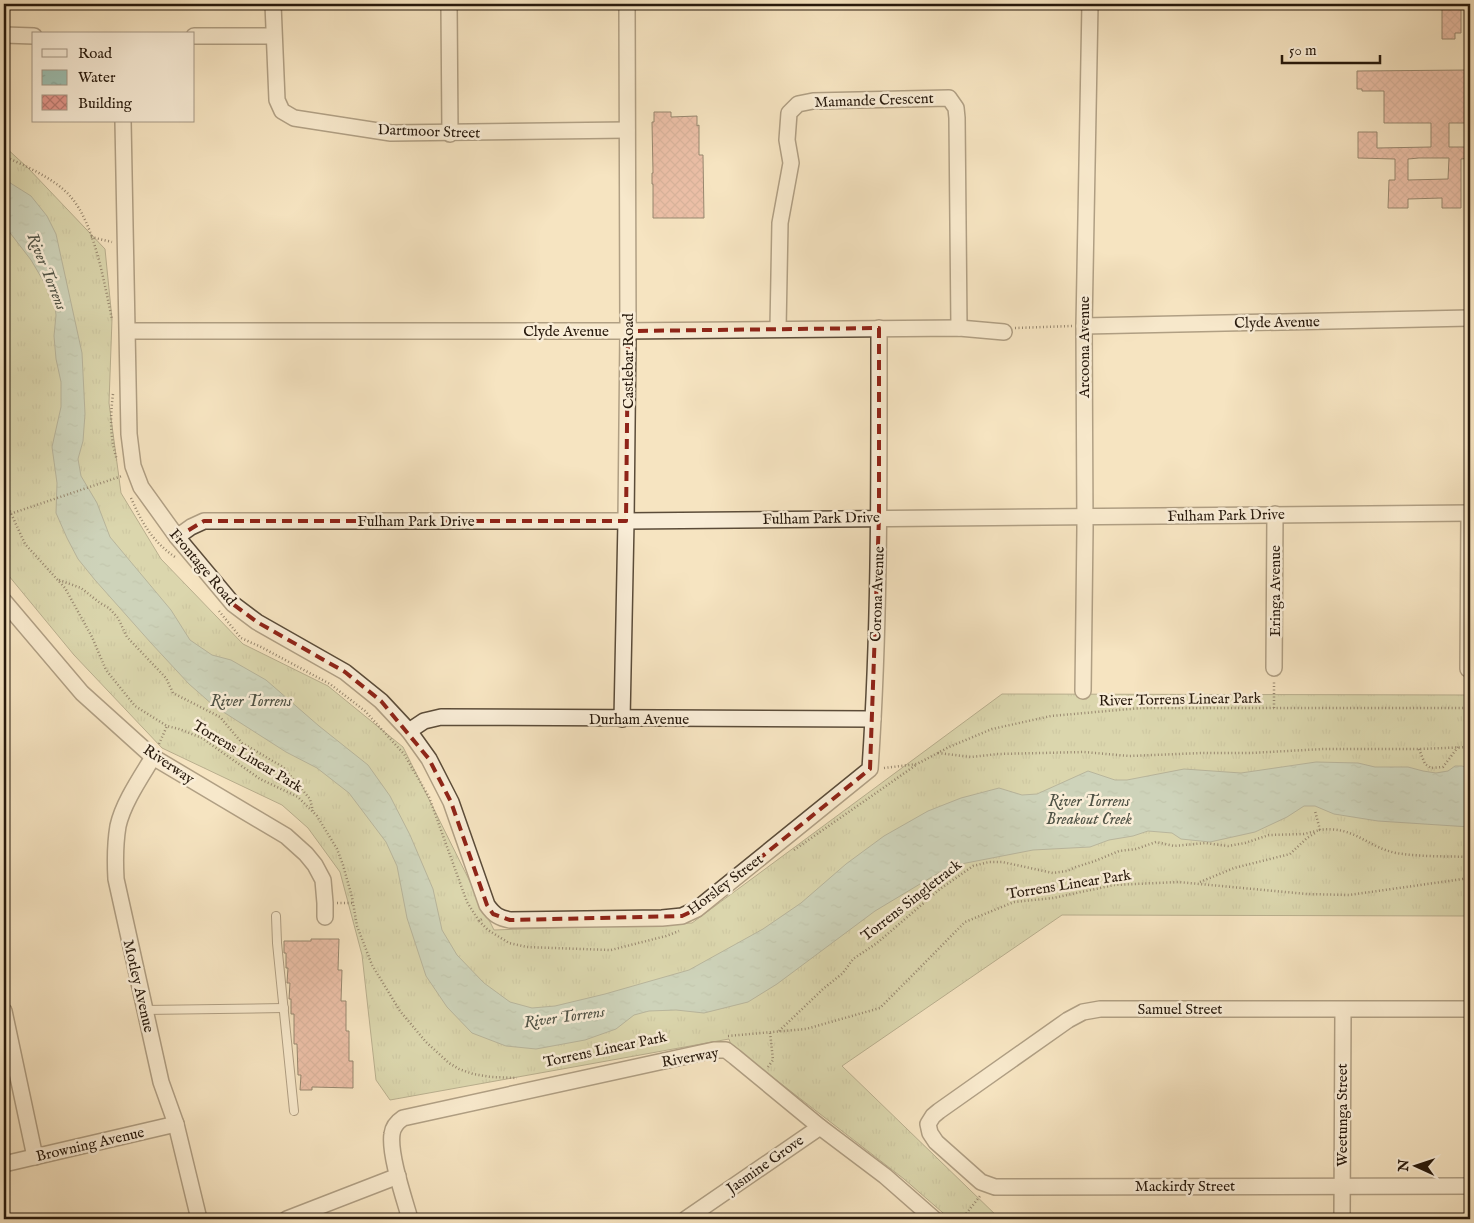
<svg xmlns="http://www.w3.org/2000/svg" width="1474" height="1223" viewBox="0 0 1474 1223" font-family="'IM FELL English',serif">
<defs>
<pattern id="grass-tufts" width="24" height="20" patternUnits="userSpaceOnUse" patternTransform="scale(1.25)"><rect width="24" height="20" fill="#bac595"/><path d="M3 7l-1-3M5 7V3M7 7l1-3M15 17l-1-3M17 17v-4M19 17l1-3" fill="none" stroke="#a0a97f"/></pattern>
<pattern id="water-ripples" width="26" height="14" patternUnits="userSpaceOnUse" patternTransform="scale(1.25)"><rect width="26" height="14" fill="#9dbfb1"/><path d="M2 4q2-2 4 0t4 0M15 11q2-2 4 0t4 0" fill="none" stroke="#87a497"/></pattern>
<pattern id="building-cross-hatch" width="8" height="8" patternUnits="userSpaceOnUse" patternTransform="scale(1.25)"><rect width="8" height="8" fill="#e3968b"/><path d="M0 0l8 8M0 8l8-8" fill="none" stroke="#b87a70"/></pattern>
</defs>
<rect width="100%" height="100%" fill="#f6e4c1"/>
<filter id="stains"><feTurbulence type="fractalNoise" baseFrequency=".004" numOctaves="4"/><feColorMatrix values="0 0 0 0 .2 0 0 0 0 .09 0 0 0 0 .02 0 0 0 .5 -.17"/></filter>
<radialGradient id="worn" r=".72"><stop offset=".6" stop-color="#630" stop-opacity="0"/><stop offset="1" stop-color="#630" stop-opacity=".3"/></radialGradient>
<polygon fill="url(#grass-tufts)" stroke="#706f50" points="4,146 28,168 105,249 112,319 109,403 121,493 161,559 243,644 328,686 403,747 494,930 692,923 1002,694 1470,695 1470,916 1062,915 842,1066 1000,1219 950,1219 904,1179 731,1045 729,1039 390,1100 376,1080 362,955 340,872 308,828 282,805 162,748 74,655 4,570"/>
<polygon fill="url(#water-ripples)" stroke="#6e7d6f" points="4,179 31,196 47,216 56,234 82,353 85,414 83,441 78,459 81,476 97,503 110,537 171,610 190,640 212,655 231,660 266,680 319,726 368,765 390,796 410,835 433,889 442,930 457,955 484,983 510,1002 532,1008 555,1006 605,994 689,970 763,929 801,903 846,864 884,836 928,811 961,798 999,788 1022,795 1037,794 1088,771 1115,780 1127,780 1184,769 1241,773 1316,762 1358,763 1375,767 1408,767 1423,771 1436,773 1448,771 1455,766 1462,766 1470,769 1470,827 1378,821 1334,814 1315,806 1304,806 1287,817 1255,832 1210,842 1181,839 1172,833 1148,831 1133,836 1109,840 1090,847 1033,850 961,864 940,872 875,911 777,984 748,1002 704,1013 676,1010 649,1011 634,1015 616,1029 585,1040 536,1049 506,1046 472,1033 447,1007 426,976 407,918 397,866 386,842 349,793 317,768 286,752 214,706 189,684 151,643 95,580 78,559 67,538 56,513 57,483 52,447 61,407 61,382 56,359 54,336 56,315 54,299 31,260 4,225"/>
<g fill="url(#building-cross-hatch)" stroke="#27190c" fill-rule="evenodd">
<polygon points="1442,5 1461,5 1461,33 1455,33 1455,39 1442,39"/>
<path d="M1470 70V123H1449V147H1470V158L1461 159V208H1442V198L1408 199V208H1388L1389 180H1395V159L1358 158V132H1377V148L1431 147V123H1384V91H1362V89H1357V71ZM1419 158H1449L1448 179 1408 180V159Z"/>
<polygon points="654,112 671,112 671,117 697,116 697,126 699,125 699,155 703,155 704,218 653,218 653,184 652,184 652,173 653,173 652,122 654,122"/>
<polygon points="311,939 339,939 338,970 342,970 341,1001 346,1001 346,1031 349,1031 349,1061 353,1061 353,1088 312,1087 312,1090 300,1090 301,1075 298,1075 297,1044 294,1044 294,1014 291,1014 291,999 289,999 290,983 287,983 288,968 286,968 286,953 284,953 284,941 311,941"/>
</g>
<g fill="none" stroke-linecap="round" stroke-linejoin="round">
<defs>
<g id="lane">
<polyline points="276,916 277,943 294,1111"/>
<polyline points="144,1010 284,1008"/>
</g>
<g id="street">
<polyline points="273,4 277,100 282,111 294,118 391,133 627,130"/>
<polyline points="449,4 450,134"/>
<polyline points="4,35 34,36"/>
<polyline points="194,36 273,36"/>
<path d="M123 121 129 434 133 466 141 487 177 537 233 604 257 622 345 672 381 701 409 731 429 759 451 802 487 905C494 915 499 918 510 920L662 918 682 916 697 909 870 769C880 623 879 475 879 328"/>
<polyline points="1084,326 1470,318"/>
<polyline points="778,329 780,223 791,163 787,140 789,113 798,104 813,101 949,98 956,108 957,118 959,328"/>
<polyline points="128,331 619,331 959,328 1004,332"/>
<polyline points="177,537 191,527 204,521 626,521 1470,513"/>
<polyline points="4,601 82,693 153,757 286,836 306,854 315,865 323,880 325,903 325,917"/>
<polyline points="1274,668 1275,514"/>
<polyline points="1468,669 1469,513"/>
<polyline points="1083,691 1085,528 1084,326 1090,4"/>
<polyline points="622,719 626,521 628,331 627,4"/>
<polyline points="409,731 424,721 441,717 873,719"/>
<path d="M153 757C141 777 123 803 118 826 115 844 115 861 116 879L161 1082 176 1124 199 1219"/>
<polyline points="1470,1009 1100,1009 1083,1012 1068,1020 939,1111 933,1116 928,1124 930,1133 936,1142 981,1182 995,1187 1470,1186"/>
<polyline points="4,1011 35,1157"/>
<polyline points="4,1164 176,1124"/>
<polyline points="287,1219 398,1176"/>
<path d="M410 1219C404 1198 389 1154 392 1134 393 1126 397 1122 403 1118L714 1050H726L735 1057 820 1127 885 1176 934 1219"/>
<polyline points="686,1219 820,1127"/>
<polyline points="1342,1219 1343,1010"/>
</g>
</defs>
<use href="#lane" stroke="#5b4c39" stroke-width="10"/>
<use href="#street" stroke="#5b4c39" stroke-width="18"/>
<g stroke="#27190c" stroke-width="2.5" stroke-dasharray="1 2.5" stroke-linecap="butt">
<path d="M4 156C25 166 54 178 70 196 95 224 104 283 112 319"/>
<polyline points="91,237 112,242"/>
<polyline points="1015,328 1072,326"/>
<path d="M113 394C110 418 110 438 117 460"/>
<polyline points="4,498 25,544 65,588 92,637 106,670 135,706 167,726 179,729 202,738 260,779 298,797 317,816 337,849 343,865 352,897 357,926 372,965 400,1011 426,1042 449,1063 459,1069 473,1074 491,1077 517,1078"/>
<path d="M131 498C142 523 152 541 175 557"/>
<polyline points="4,516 122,476"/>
<polyline points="59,580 81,588 100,603 109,608 118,618 127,637 166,678 173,693 220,717 242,743 283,767 310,799 313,811"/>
<polyline points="219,611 241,638 261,647 330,684 365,711 404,754 429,797 467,902 479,921 482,919"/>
<polyline points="1469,681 1469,708"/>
<polyline points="1274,708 1274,680"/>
<polyline points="159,744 167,726"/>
<polyline points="1419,749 1425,764 1431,768 1443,767 1458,747"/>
<polyline points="938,753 971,757 998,754 1084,752 1129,756 1202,753 1251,753 1323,749 1419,749 1470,747"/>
<polyline points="884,768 917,764 949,747 992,729 1051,716 1141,708 1470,708"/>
<path d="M1319 830C1353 825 1367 847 1396 853 1420 857 1446 856 1470 857"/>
<polyline points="794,850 916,765"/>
<polyline points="1200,882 1234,868 1290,854 1307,838 1315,833"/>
<polyline points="337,903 352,903"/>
<polyline points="479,921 488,930 509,943 527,947 611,950 666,936 679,931"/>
<polyline points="779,1031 823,989 843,973 853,959 877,943 940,889 973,866 989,862 1002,862 1053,873 1067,871 1076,867 1095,861 1119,851 1136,849 1156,842 1174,846 1205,843 1228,846 1245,843 1269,835 1304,834 1320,830 1315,811"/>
<polyline points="728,1036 806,1029 880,1008 965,922 1014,902 1053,898 1114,885 1178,882 1307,894 1349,895 1470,878"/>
<polyline points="768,1067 773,1060 770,1032"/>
<polyline points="962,1219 980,1196"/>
</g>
<use href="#lane" stroke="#f9edd7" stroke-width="8"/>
<use href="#street" stroke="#f9edd7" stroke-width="15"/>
</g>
<path d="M0 0H1474V1223H0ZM879 328V517L870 769 697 909 682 916 510 920 493 914 487 905 451 802 429 759 381 701 345 672 257 622 233 604 177 537 204 521H626L628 331Z" fill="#f6e4c1" fill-opacity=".55" fill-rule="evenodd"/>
<path fill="none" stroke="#8f2418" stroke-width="4" stroke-dasharray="10 6" stroke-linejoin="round" d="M879 328V517L870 769 697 909 682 916 510 920 493 914 487 905 451 802 429 759 381 701 345 672 257 622 233 604 177 537 204 521H626L628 331Z"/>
<g text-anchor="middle" stroke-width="5" stroke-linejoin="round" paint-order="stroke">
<g font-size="15" fill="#27190c" stroke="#f9edd7">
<text transform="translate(874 100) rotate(-2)" y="5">Mamande Crescent</text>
<text transform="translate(429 131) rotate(2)" y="5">Dartmoor Street</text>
<text transform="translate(1277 322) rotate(-1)" y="5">Clyde Avenue</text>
<text x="566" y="336">Clyde Avenue</text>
<text transform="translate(1084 347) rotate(-90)" y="5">Arcoona Avenue</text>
<text transform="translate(628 361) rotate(-90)" y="5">Castlebar Road</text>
<text transform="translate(1226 515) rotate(-1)" y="5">Fulham Park Drive</text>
<text transform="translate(821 518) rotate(-1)" y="5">Fulham Park Drive</text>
<text x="416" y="526">Fulham Park Drive</text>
<text transform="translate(203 567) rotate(50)" y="5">Frontage Road</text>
<text transform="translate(1275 591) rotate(-90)" y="5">Eringa Avenue</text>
<text transform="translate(877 594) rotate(-88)" y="5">Corona Avenue</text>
<text transform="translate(1180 699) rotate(-1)" y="5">River Torrens Linear Park</text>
<text x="639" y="724">Durham Avenue</text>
<text transform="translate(248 756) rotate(31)" y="5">Torrens Linear Park</text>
<text transform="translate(169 764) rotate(34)" y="5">Riverway</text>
<text transform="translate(725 884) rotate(-37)" y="5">Horsley Street</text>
<text transform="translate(1069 884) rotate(-9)" y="5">Torrens Linear Park</text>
<text transform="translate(911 900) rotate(-38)" y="5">Torrens Singletrack</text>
<text transform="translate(139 986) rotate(77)" y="5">Motley Avenue</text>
<text x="1180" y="1014">Samuel Street</text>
<text transform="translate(605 1049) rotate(-12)" y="5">Torrens Linear Park</text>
<text transform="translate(690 1057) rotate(-10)" y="5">Riverway</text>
<text transform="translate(1342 1115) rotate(-90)" y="5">Weetunga Street</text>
<text transform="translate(90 1144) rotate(-13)" y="5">Browning Avenue</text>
<text transform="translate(765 1164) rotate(-35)" y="5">Jasmine Grove</text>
<text x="1185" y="1191">Mackirdy Street</text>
</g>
<g font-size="16" font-style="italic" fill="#505346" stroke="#f9edd7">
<text transform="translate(48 271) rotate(68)" y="6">River Torrens</text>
<text x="251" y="706">River Torrens</text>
<text x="1089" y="806">River Torrens<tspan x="1089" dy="18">Breakout Creek</tspan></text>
<text transform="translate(564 1016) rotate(-8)" y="6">River Torrens</text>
</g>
</g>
<rect width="1474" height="1223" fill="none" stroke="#f6e4c1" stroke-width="20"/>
<rect x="5" y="5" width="1464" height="1213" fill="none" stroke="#27190c" stroke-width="2.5"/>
<rect x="10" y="10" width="1454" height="1203" fill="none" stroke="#27190c"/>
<rect x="32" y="32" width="162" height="90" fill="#f9edd7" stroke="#a59886"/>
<rect x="42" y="49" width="25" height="8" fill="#f9edd7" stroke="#a59886"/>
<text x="78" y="58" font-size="15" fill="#27190c">Road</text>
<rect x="42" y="70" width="25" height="15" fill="url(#water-ripples)" stroke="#a59886"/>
<text x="78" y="82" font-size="15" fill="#27190c">Water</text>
<rect x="42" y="95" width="25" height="15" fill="url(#building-cross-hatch)" stroke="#a59886"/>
<text x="78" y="108" font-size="15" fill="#27190c">Building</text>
<g transform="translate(1416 1166) rotate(273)" stroke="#f9edd7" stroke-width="4" paint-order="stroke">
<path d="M0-4L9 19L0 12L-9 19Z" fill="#27190c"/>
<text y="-8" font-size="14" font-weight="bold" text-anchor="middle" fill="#27190c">N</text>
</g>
<path d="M1282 55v8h98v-8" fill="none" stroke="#27190c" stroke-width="2.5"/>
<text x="1289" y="55" font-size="15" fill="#27190c" stroke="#f9edd7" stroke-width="4" paint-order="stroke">50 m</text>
<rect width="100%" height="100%" filter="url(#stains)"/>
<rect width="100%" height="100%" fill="url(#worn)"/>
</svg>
